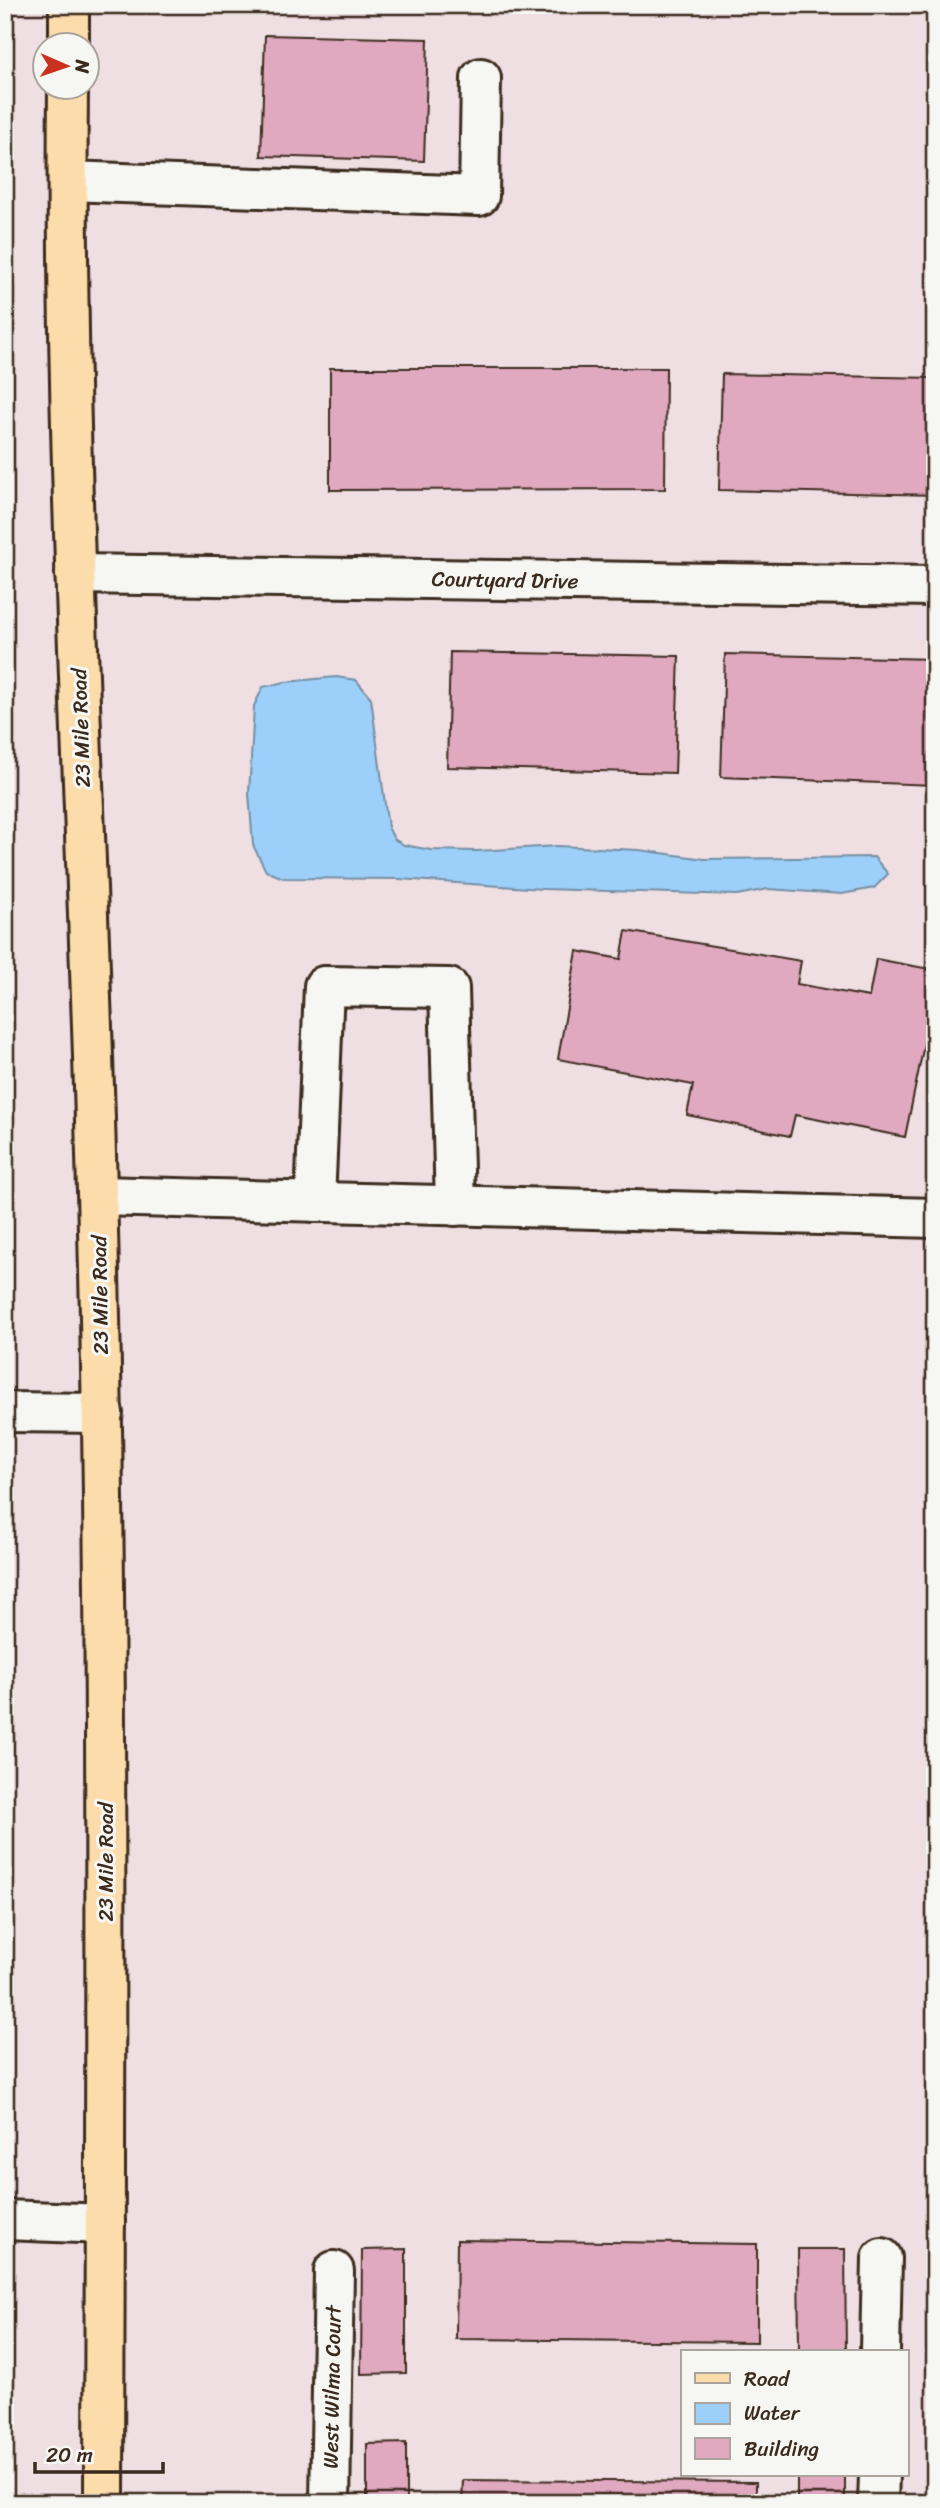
<svg xmlns="http://www.w3.org/2000/svg" width="940" height="2508" viewBox="0 0 940 2508" font-family="Sriracha,sans-serif">
<rect width="100%" height="100%" fill="#efdfe3"/>
<filter id="ink" filterUnits="userSpaceOnUse"><feTurbulence type="fractalNoise" baseFrequency=".0143" numOctaves="2"/><feDisplacementMap in="SourceGraphic" scale="14" xChannelSelector="R" yChannelSelector="G"/><feConvolveMatrix kernelMatrix="1 2 1 2 8 2 1 2 1" color-interpolation-filters="sRGB"/></filter>
<g filter="url(#ink)">
<polygon fill="#eacfd8" points="5,2137 13,2137 8,2503 5,2503"/>
<polygon fill="#9cd0fa" stroke="#758ea2" stroke-width="2" points="336,677 356,680 371,698 388,827 394,839 404,845 431,850 477,851 557,846 639,850 705,859 874,857 888,874 874,888 842,894 768,889 737,895 543,889 399,879 283,878 266,871 253,845 249,794 254,706 263,687 285,682"/>
<g fill="#e0a9bf" stroke="#3b2a1e" stroke-width="2">
<polygon points="265,35 428,39 424,161 261,156"/>
<polygon points="330,368 666,368 665,489 330,490"/>
<polygon points="722,374 935,378 935,495 719,490"/>
<polygon points="450,652 679,656 675,773 447,767"/>
<polygon points="725,654 935,659 935,785 721,777"/>
<polygon points="626,931 801,961 797,984 869,997 876,959 935,970 935,991 905,1137 795,1115 790,1136 687,1115 693,1085 558,1059 577,951 621,959"/>
<polygon points="457,2240 757,2244 757,2342 456,2339"/>
<polygon points="406,2249 406,2373 361,2374 362,2250"/>
<polygon points="798,2249 845,2249 846,2352 799,2352"/>
<polygon points="406,2443 406,2503 367,2503 367,2444"/>
<rect x="797" y="2475" width="48" height="28"/>
<polygon points="463,2480 756,2482 756,2503 462,2503"/>
</g>
<g fill="none" stroke-linecap="round" stroke-linejoin="round">
<defs>
<g id="minor">
<polyline points="68,181 479,196 481,78"/>
<polyline points="75,574 935,586"/>
<polyline points="98,1196 935,1218"/>
<polyline points="315,1202 324,986 449,988 455,1206"/>
<polyline points="5,1412 103,1413"/>
<polyline points="5,2220 105,2224"/>
<polyline points="880,2352 882,2258"/>
<polyline points="330,2503 334,2271"/>
<polyline points="878,2503 879,2475"/>
</g>
<g id="major">
<polyline points="69,46 69,5"/>
<path d="M68 88C64 456 88 824 97 1192 109 1629 105 2066 104 2503"/>
</g>
</defs>
<use href="#minor" stroke="#3b2a1e" stroke-width="44"/>
<use href="#major" stroke="#3b2a1e" stroke-width="44"/>
<use href="#minor" stroke="#f6f6f2" stroke-width="38"/>
<use href="#major" stroke="#fddcac" stroke-width="38"/>
</g>
</g>
<g text-anchor="middle" stroke-width="6" stroke-linejoin="round" paint-order="stroke">
<g font-size="21" fill="#3b2a1e" stroke="#f6f6f2">
<text transform="translate(505 580) rotate(1)" y="7">Courtyard Drive</text>
<text transform="translate(81 728) rotate(-92)" y="7">23 Mile Road</text>
<text transform="translate(100 1295) rotate(-91)" y="7">23 Mile Road</text>
<text transform="translate(106 1862) rotate(-90)" y="7">23 Mile Road</text>
<text transform="translate(332 2387) rotate(-89)" y="7">West Wilma Court</text>
</g>
</g>
<rect width="940" height="2508" fill="none" stroke="#f6f6f2" stroke-width="28"/>
<rect x="14" y="14" width="912" height="2480" fill="none" stroke="#3b2a1e" stroke-width="2.5" filter="url(#ink)"/>
<rect x="681" y="2350" width="228" height="126" fill="#f6f6f2" stroke="#aba49d" stroke-width="2"/>
<rect x="695" y="2373" width="35" height="10" fill="#fddcac" stroke="#aba49d" stroke-width="2"/>
<text x="744" y="2386" font-size="21" fill="#3b2a1e">Road</text>
<rect x="695" y="2403" width="35" height="21" fill="#9cd0fa" stroke="#aba49d" stroke-width="2"/>
<text x="744" y="2420" font-size="21" fill="#3b2a1e">Water</text>
<rect x="695" y="2438" width="35" height="21" fill="#e0a9bf" stroke="#aba49d" stroke-width="2"/>
<text x="744" y="2456" font-size="21" fill="#3b2a1e">Building</text>
<g transform="translate(66 66) rotate(92)"><circle r="33" fill="#f6f6f2" stroke="#aba49d" stroke-width="2"/>
<path d="M0-5L12 26L0 18L-12 26Z" fill="#c8321e"/>
<text y="-10" font-size="19" font-weight="bold" text-anchor="middle" fill="#3b2a1e">N</text>
</g>
<path d="M35 2462v10h128v-10" fill="none" stroke="#3b2a1e" stroke-width="3.5"/>
<text x="46" y="2462" font-size="21" fill="#3b2a1e" stroke="#f6f6f2" stroke-width="5" paint-order="stroke">20 m</text>
</svg>
